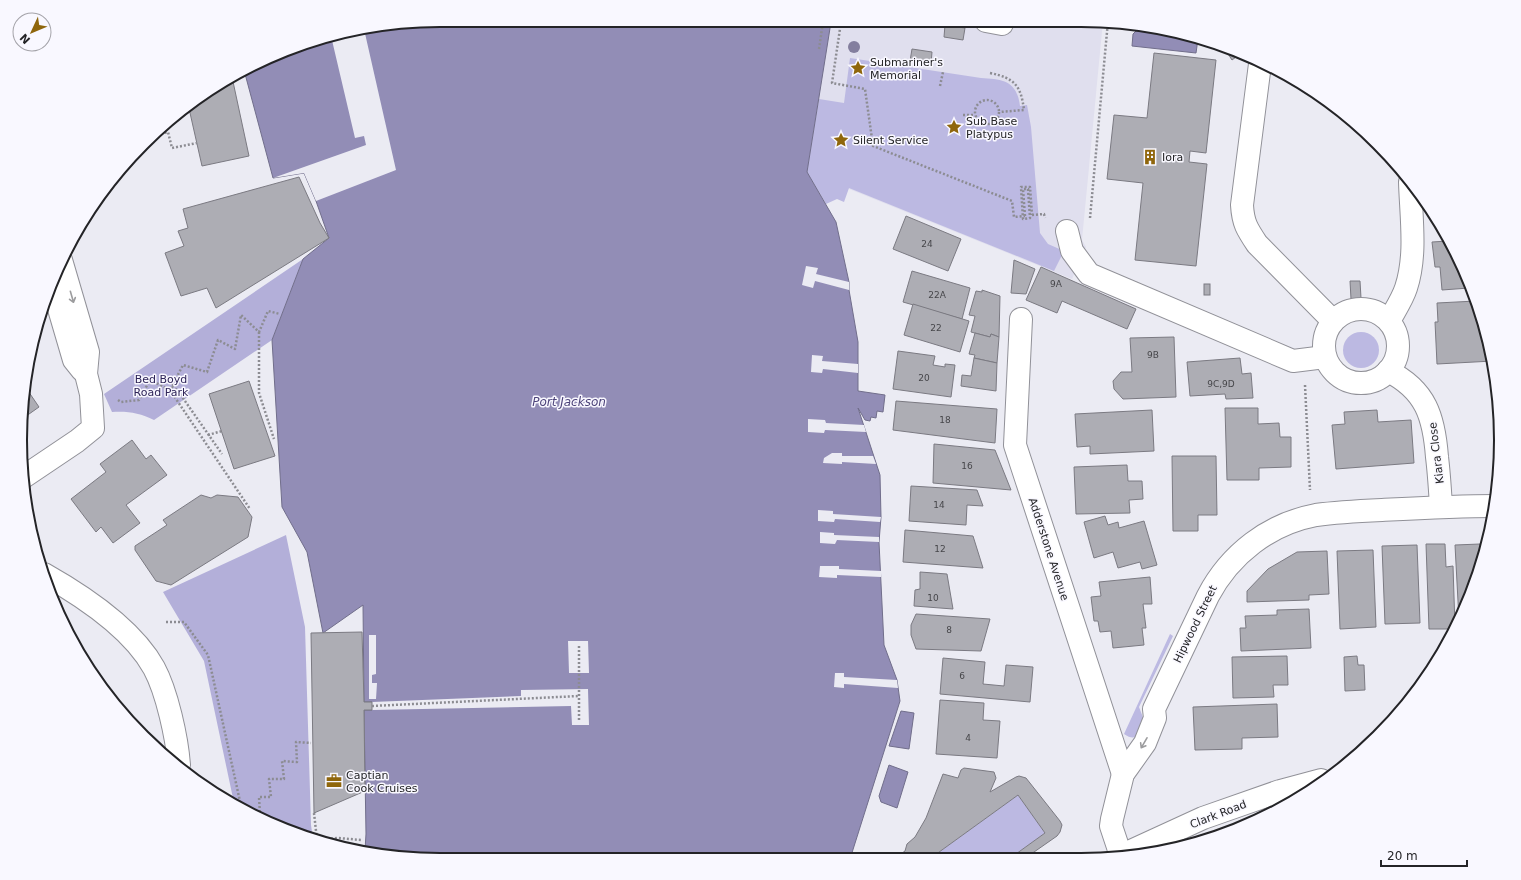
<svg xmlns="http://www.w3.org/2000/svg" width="1521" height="880" viewBox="0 0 1521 880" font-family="'DejaVu Sans',sans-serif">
<rect width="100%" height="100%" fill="#ebebf3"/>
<polygon fill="#e0dfee" points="1103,21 1082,240 1086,247 1072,279 807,172 802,22"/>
<g fill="#bcb9e2">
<path d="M850 58 981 78C1003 79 1017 81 1020 106L1027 105 1031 127 1040 233 1048 244 1064 251 1054 271 849 188 844 202 837 199 826 204 807 172 819 99 844 103Z"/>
<circle cx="1361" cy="350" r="18"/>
<path d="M1170 634 1173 636 1139 707 1144 720C1140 731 1138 744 1124 734Z"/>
<polygon points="1018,795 1045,833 1009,859 938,859 935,855"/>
</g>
<g fill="#b3afd9">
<path d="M303 259 272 340 154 420C140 413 128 411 112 412L104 394Z"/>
<polygon points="286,535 305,627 311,825 313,839 305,838 234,803 204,661 163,592"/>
</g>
<g fill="#928db6" stroke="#716e8b">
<polygon points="831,22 807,172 836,222 849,282 849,290 858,342 858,391 885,395 883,412 877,411 876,418 871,417 870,421 865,420 858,408 880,475 881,517 879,542 884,645 897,680 900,701 850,859 412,859 365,850 366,834 364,710 372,710 372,702 364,702 363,605 323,633 307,552 282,507 272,340 303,259 329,238 316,201 304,173 273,178 244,70 254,63 305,42 385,24"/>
<polygon points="1140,27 1198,39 1196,53 1132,46 1133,34"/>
<polygon points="901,711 914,713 909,749 889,746"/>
<polygon points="889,765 908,772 897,808 881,802 879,796"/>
</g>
<g fill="#ebebf3">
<polygon points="364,29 396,170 316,201 304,173 273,178 366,145 364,136 355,138 331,36"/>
<polygon points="806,266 818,268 816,274 849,282 849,290 815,281 813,288 802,285"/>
<polygon points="812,355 823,356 822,361 858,364 858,373 823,369 822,373 811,372"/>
<polygon points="808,419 825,420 826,423 864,425 866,432 825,430 824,433 808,432"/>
<polygon points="832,453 842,453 842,456 873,456 876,464 842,462 842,464 823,463 824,458"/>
<polygon points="818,510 833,511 833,514 881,517 880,522 835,519 834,522 818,521"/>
<polygon points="820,532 834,533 834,535 879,537 879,542 837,540 835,544 820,543"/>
<polygon points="820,566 839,566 839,569 881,571 881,577 837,575 837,578 819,577"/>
<polygon points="369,635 376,635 376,674 372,675 372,683 377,683 376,699 369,699"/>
<polygon points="568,641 588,641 589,673 569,673"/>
<polygon points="835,673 844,673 844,677 897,680 898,688 844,684 844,688 834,687"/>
<polygon points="588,689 589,725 572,725 571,706 372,710 372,702 521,696 521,690"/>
</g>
<g fill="#adadb4" stroke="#7b7a82">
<polygon points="945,25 965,28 963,40 944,37"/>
<polygon points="1223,46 1240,54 1232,60"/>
<polygon points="912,49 932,52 931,64 910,61"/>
<polygon points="1154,53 1216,60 1206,153 1190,151 1189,162 1207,164 1196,266 1135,260 1143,183 1107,179 1114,115 1147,118"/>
<polygon points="232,77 249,156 202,166 188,104"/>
<polygon points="299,177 320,223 329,238 216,308 207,288 181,296 165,253 184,246 178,231 188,228 183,209"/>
<polygon points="906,216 961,239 948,271 893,249"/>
<polygon points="1448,241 1468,278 1469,288 1442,290 1440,267 1435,267 1432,242"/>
<polygon points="1014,260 1035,269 1026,294 1011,293"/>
<polygon points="1041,267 1136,309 1127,329 1062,301 1057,313 1026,300"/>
<polygon points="912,271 970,288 962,319 903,302"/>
<polygon points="1350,281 1360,281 1361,298 1351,299"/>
<rect x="1204" y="284" width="6" height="11"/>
<polygon points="982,290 1000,296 999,337 991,334 990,337 971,332 975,316 969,315 976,291 982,292"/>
<polygon points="1476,301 1493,361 1437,364 1435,322 1438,322 1437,303"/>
<polygon points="913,304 969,321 960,352 904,335"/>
<polygon points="975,333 990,337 991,334 999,337 997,363 974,358 975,355 969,354"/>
<polygon points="1174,337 1176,397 1123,399 1114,389 1113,381 1121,372 1132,372 1130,338"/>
<polygon points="898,351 935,356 933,365 945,367 945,364 955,365 951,397 893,389"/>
<polygon points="974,358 997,363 996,391 961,386 962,375 971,376"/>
<polygon points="1240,358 1242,374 1251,373 1253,398 1226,399 1225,394 1190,396 1187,362"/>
<polygon points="249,381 275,456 234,469 209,394"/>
<polygon points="24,385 39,407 22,419"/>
<polygon points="896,401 997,409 995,443 893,430"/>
<polygon points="1225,408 1258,408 1258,424 1279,423 1280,437 1291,437 1291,467 1259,468 1259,480 1227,480"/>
<polygon points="1152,410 1154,451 1090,454 1090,446 1077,447 1075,414"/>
<polygon points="1377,410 1378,422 1411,420 1414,463 1336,469 1332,425 1345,424 1344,412"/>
<polygon points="132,440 146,459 151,455 167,475 126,505 140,523 113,543 101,527 96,532 71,499 106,472 100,464"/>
<polygon points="934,444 995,450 1011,490 933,483"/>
<polygon points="1172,456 1216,456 1217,515 1198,515 1198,531 1173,531"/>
<polygon points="1127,465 1128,481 1142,481 1143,499 1129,500 1130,513 1076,514 1074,467"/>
<polygon points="911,486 977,490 983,506 967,505 966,525 909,521"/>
<polygon points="201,495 211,498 217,495 238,497 252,517 248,537 171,585 156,581 135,550 135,546 167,525 163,520"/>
<polygon points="1105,516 1108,525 1118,522 1119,528 1144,521 1157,565 1142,569 1140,562 1118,568 1113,552 1094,558 1084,522"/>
<polygon points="905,530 973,536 983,568 903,562"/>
<polygon points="1426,544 1445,544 1446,567 1453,566 1455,627 1454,629 1429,629"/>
<polygon points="1480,544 1481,562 1469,601 1459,620 1455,545"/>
<polygon points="1417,545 1420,623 1385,624 1382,546"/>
<polygon points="1373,550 1376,627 1340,629 1337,551"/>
<polygon points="1327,551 1329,594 1309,595 1309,600 1247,602 1247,591 1268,569 1297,552"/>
<polygon points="920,572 947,574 953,609 914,606 915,590 920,589"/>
<polygon points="1150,577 1152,604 1143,604 1146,628 1142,628 1144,645 1113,648 1111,631 1100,632 1098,621 1094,621 1091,597 1101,596 1099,582"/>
<polygon points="1309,609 1311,648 1241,651 1240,628 1246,628 1245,616 1277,615 1277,610"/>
<polygon points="916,614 990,619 981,651 916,649 911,635 911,625"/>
<polygon points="362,632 364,702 372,702 372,710 364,710 365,791 314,813 311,633"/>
<polygon points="1287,656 1288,685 1273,685 1274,697 1233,698 1232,657"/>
<polygon points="1357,656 1358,665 1364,665 1365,690 1345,691 1344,657"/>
<polygon points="943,658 985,662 983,684 1004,686 1006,665 1033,667 1030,702 940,694"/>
<polygon points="940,700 984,703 983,720 1000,721 997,758 936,754"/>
<polygon points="1277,704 1278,737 1242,738 1242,749 1195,750 1193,707"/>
<polygon points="964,768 994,772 996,778 990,792 1016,777 1019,776 1026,778 1060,821 1062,825 1060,832 1057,836 1024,859 1009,859 1045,833 1018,795 935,855 938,859 896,859 898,856 905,851 907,844 915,837 926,818 943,774 958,778 961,770"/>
</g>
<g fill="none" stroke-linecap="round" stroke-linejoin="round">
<defs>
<g id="minor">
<polyline points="986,21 1002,24 1003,21"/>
<path d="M1260 64 1242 205C1243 223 1247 229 1257 244L1333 321"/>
<polyline points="1067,231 1072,251 1089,274 1293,361 1325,357"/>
<polyline points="52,285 74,360 82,370"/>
<circle cx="1361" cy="346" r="37"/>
<polyline points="1021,319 1015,445 1123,774"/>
<path d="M1389 321C1395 310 1402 300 1406 288 1417 255 1411 217 1410 182"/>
<path d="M1388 371C1426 390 1434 417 1437 457 1439 473 1440 490 1441 506"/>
<polyline points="22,478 77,441 93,428 91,394 86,374 88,352 61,260"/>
<path d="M1121 856 1111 826 1112 819 1123 774 1145 743 1155 718 1154 709 1208 596C1230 554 1269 524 1316 515 1338 512 1360 511 1382 510 1420 508 1457 506 1495 506"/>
</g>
<g id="major">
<path d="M44 574C83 596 132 628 154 668 167 692 177 738 179 765"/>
<polyline points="1118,857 1203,818 1280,791 1321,780"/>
</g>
</defs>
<use href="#minor" stroke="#919198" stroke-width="24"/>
<use href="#major" stroke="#919198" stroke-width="24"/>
<g stroke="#8c8c92" stroke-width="2.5" stroke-dasharray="2 2" stroke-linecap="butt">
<polyline points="841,22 832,83 865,89 873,146 1012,201 1014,217 1025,216"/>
<polyline points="819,49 823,22"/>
<path d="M990 73C1015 78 1021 86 1024 110L1000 112"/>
<polyline points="940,86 943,72"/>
<circle cx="987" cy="112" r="12"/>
<polyline points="963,115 975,115"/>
<polyline points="157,135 168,132 172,148 197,143"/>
<polyline points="1032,215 1044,214 1045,218"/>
<polyline points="1090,218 1108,21"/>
<polyline points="259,332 259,393 274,439"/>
<polyline points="1305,385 1310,490"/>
<polyline points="172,386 178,391 222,454"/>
<polyline points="170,390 250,509"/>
<polyline points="118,400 121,402 139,400 150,380 170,390 183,365 207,372 218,340 235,349 241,315 259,332 268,311 280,314"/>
<polyline points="208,435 222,431"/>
<polyline points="166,622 184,622 208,655 241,806"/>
<polyline points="579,646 579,722"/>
<polyline points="372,706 579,696"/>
<polyline points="314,813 317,840"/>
<polyline points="258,814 260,814 259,797 271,797 269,779 284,779 282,761 297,762 296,742 311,743"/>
<polyline points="319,840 338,838 361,840"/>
</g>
<use href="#minor" stroke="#fff" stroke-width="22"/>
<use href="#major" stroke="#fff" stroke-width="22"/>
<polyline stroke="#8c8c92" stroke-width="2.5" stroke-dasharray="2 2" stroke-linecap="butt" points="1025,216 1023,189 1028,189 1030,218 1023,219 1021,187 1030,187 1032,215"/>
</g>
<circle fill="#837e9e" cx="854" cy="47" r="6"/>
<defs><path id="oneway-shaft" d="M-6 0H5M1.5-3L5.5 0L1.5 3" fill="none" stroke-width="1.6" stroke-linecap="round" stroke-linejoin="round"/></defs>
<g stroke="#9c9c9e">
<use href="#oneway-shaft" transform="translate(72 297) rotate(74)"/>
<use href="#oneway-shaft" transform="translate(1144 743) rotate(120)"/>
</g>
<defs>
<symbol id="sight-bare" viewBox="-9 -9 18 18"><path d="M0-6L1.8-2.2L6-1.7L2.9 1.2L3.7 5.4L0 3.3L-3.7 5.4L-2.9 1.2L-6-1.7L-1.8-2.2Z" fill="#8f660c" stroke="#f9f8ff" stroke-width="2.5" paint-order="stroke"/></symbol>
<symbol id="building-bare" viewBox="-9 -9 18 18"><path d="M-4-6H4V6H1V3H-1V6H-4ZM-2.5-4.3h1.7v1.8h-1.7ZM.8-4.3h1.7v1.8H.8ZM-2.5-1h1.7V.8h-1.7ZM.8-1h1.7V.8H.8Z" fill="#8f660c" stroke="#f9f8ff" stroke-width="2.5" paint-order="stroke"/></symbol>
<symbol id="office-bare" viewBox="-9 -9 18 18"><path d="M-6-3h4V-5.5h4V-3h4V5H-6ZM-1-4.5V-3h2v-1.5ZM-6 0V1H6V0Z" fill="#8f660c" stroke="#f9f8ff" stroke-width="2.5" paint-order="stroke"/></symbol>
</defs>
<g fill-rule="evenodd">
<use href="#sight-bare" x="847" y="57" width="22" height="22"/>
<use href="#sight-bare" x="943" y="116" width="22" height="22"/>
<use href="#sight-bare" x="830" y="129" width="22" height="22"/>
<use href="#building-bare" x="1139" y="146" width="22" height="22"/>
<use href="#office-bare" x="323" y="770" width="22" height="22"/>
</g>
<g text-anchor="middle" stroke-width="3" stroke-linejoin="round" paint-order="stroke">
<g font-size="9" fill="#46464a">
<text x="927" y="247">24</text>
<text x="1056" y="287">9A</text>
<text x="937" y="298">22A</text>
<text x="936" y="331">22</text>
<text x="1153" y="358">9B</text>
<text x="924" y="381">20</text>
<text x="1221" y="387">9C,9D</text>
<text x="945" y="423">18</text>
<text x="967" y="469">16</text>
<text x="939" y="508">14</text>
<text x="940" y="552">12</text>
<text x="933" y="601">10</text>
<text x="949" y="633">8</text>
<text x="962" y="679">6</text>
<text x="968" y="741">4</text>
</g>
<g font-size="11" fill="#242427" stroke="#f9f8ff" text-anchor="start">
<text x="870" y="66">Submariner's<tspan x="870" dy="13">Memorial</tspan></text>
<text x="966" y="125">Sub Base<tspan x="966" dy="13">Platypus</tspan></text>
<text x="853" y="144">Silent Service</text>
<text x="1162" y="161">Iora</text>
<text x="346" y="779">Captian<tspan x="346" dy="13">Cook Cruises</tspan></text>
</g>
<g font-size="11" fill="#2e2458" stroke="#f9f8ff">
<text x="161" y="383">Bed Boyd<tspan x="161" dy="13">Road Park</tspan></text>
</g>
<g font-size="11" fill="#242427" stroke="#f9f8ff">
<text transform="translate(1436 453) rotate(-97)" y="4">Kiara Close</text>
<text transform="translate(1049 549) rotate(72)" y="4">Adderstone Avenue</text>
<text transform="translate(1195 624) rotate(-64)" y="4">Hipwood Street</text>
<text transform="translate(1218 814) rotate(-21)" y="4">Clark Road</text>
</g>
<g font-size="12" font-style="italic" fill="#4c437a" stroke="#f9f8ff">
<text x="569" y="406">Port Jackson</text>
</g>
</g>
<path d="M0 0H1521V880H0ZM440 27H1081A413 413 0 0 1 1494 440V440A413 413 0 0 1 1081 853H440A413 413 0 0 1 27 440V440A413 413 0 0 1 440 27Z" fill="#f9f8ff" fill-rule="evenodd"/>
<path fill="none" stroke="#242427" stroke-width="2" d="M440 27H1081A413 413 0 0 1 1494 440V440A413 413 0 0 1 1081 853H440A413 413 0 0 1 27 440V440A413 413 0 0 1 440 27Z"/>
<g transform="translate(32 32) rotate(226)"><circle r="19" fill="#f9f8ff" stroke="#a4a3a9"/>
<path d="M0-3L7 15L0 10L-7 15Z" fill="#8f660c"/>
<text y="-6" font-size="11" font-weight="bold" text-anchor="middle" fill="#242427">N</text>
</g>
<path d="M1381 860v6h86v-6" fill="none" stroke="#242427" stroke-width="2"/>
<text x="1387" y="860" font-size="12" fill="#242427" stroke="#f9f8ff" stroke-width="3" paint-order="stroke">20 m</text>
</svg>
